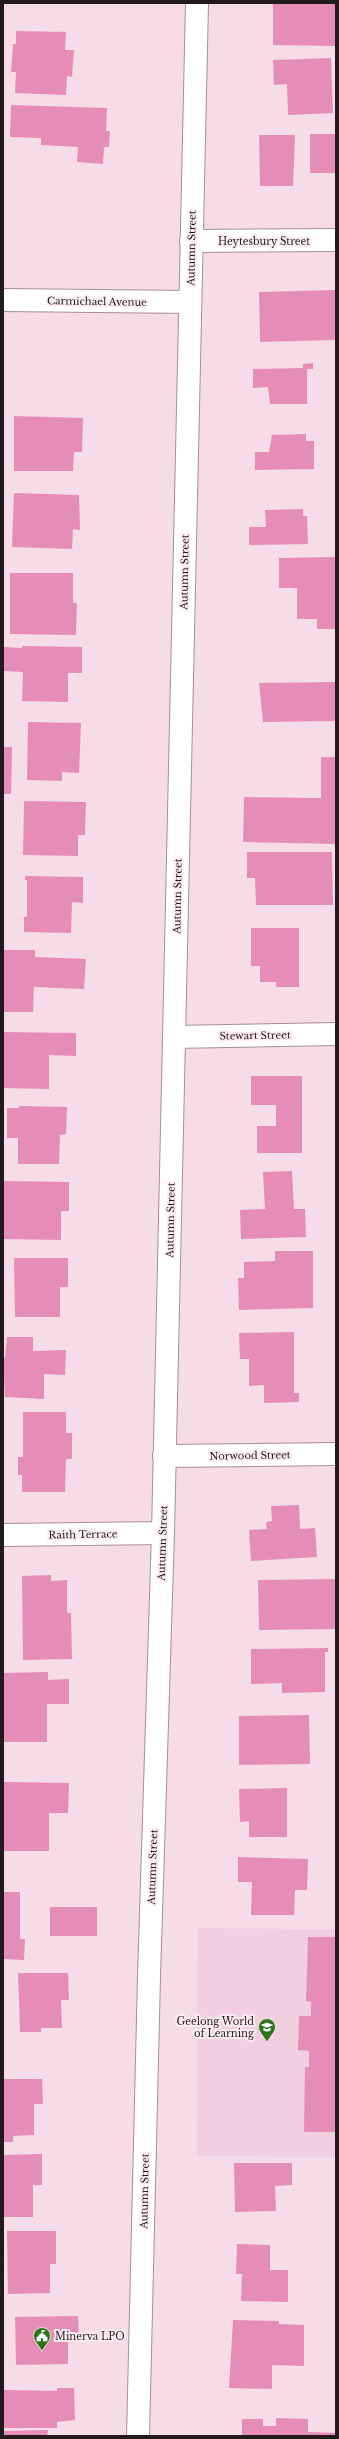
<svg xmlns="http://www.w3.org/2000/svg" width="339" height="2439" viewBox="0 0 339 2439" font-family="'Libre Baskerville',serif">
<rect width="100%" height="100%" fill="#f6dce7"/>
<polygon fill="#f1cfde" points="198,1928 336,1929 336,2157 197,2156"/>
<g fill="#e58db7">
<polygon points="273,3 336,3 336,46 273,45"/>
<polygon points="16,31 66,32 65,50 74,50 72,77 67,76 66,95 15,93 16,72 11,72 13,44 16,44"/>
<polygon points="331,58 333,113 288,115 287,84 274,85 273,60"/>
<polygon points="11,105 107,108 106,131 110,131 109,147 104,147 103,164 77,162 78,147 41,145 41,138 10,137"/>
<rect x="310" y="134" width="26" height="39"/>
<polygon points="259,135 295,135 293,186 260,186"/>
<polygon points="336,290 336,340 260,342 259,292"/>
<polygon points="313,363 313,369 307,369 307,404 270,404 268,387 253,388 253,369 303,368 303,364"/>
<polygon points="14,416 83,418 82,452 74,452 73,471 14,471"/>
<polygon points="306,434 306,441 314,441 314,469 255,470 255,452 269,452 272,435"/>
<polygon points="14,493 79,495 80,530 73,529 72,549 12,547"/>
<polygon points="303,509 303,516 307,516 308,544 249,545 249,527 266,527 265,510"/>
<polygon points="336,557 336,629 317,629 317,619 297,619 297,588 279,588 279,558"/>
<polygon points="10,573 73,573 73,603 77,603 76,635 10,634"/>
<polygon points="22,646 82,647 82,673 68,673 68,702 22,701 23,672 4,671 4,647 22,648"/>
<polygon points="336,682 336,721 263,722 259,683"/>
<polygon points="28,722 81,723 79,773 62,772 62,781 27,780"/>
<polygon points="3,747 12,747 11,794 3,794"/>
<polygon points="321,757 336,757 336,844 243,842 244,797 321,798"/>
<polygon points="24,801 86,802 85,835 78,835 78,856 23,855"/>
<polygon points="247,852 332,852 333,905 256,905 255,878 247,878"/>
<polygon points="25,876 83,877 83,903 72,902 71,933 24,932 24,917 27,917 27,880 25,880"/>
<polygon points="251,928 299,928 299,987 276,987 276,982 260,982 260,966 251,966"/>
<polygon points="3,950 35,950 35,957 86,959 84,989 34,987 33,1012 3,1012"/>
<polygon points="4,1032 76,1033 76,1056 49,1055 49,1089 3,1088"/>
<polygon points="251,1076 302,1076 302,1153 257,1153 257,1126 276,1126 276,1105 251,1105"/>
<polygon points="19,1106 67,1107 66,1134 60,1135 59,1164 18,1164 18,1138 7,1138 7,1108 19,1108"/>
<polygon points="292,1171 294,1209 305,1209 306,1237 241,1239 240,1210 265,1209 263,1172"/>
<polygon points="3,1181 69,1182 69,1211 61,1211 61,1240 3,1239"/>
<polygon points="275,1251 313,1251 313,1308 239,1310 238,1278 244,1278 244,1262 275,1261"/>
<polygon points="14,1258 68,1258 68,1287 60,1287 60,1317 15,1317"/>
<polygon points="294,1332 294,1393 299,1393 299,1402 264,1403 264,1385 249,1386 249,1359 240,1359 239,1333"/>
<polygon points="7,1337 33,1337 33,1351 66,1350 65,1375 44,1374 44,1399 5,1397 3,1358 5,1358"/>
<polygon points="23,1412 66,1412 66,1433 72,1433 72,1459 66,1459 65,1492 22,1492 22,1475 18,1475 18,1457 23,1457"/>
<polygon points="299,1505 300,1529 315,1528 317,1557 251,1561 249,1530 267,1529 266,1522 272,1521 271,1506"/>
<polygon points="51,1575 51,1581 67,1580 67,1613 71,1613 72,1659 23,1660 22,1576"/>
<polygon points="336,1579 336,1629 259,1630 258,1580"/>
<polygon points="328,1648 328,1652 325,1652 325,1692 282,1693 282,1683 251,1684 251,1649"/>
<polygon points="48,1672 48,1680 69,1679 69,1704 47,1704 47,1742 3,1742 3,1673"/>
<polygon points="309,1715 310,1764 239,1765 239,1716"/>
<polygon points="3,1782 69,1783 68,1813 49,1813 49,1851 3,1851"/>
<polygon points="287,1788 287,1837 249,1837 249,1821 240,1822 239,1789"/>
<polygon points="238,1857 308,1859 307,1890 295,1890 294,1915 251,1915 252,1882 238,1882"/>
<polygon points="3,1892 20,1892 20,1939 25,1939 24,1960 3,1959"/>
<rect x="50" y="1907" width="47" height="29"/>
<polygon points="308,1937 336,1937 336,2132 304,2132 305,2067 309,2067 309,2051 298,2050 299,2016 311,2016 311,2002 306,2001"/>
<polygon points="18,1973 68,1973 69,2000 61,2000 62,2028 41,2028 41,2032 20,2032"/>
<polygon points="3,2079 42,2079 43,2104 34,2104 34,2135 13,2136 13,2142 3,2142"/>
<polygon points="42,2154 42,2185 33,2185 33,2217 3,2217 3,2155"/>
<polygon points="234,2163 292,2163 292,2185 275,2186 276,2211 235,2212"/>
<polygon points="7,2231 56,2231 56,2264 50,2264 50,2293 8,2294"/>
<polygon points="237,2244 270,2245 270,2270 288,2270 288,2302 241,2301 242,2274 236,2274"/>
<polygon points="78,2316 79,2339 68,2339 68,2364 16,2365 15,2317"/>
<polygon points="233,2320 279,2321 279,2324 304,2325 304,2366 272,2365 272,2389 229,2388"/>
<polygon points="57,2388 74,2388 75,2420 57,2422 57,2428 3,2428 3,2390 57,2391"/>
<polygon points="276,2418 308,2419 308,2432 336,2433 336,2436 242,2436 242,2419 263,2419 263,2426 276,2426"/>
<polygon points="48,2430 47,2436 3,2436 3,2431"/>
</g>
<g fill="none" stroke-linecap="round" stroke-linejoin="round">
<defs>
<g id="minor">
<polyline points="191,241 336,240"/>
<polyline points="3,300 190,302"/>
<polyline points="174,1037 336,1034"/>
<polyline points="164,1456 336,1454"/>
<polyline points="3,1535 163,1533"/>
<polyline points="138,2436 149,1976 163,1533 197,3"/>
</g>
</defs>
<use href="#minor" stroke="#a68e98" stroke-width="24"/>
<use href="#minor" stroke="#fff" stroke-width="22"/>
</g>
<defs>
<symbol id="school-pin" viewBox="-11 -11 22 30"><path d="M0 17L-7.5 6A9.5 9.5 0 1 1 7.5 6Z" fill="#2b7419" stroke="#fdedf3"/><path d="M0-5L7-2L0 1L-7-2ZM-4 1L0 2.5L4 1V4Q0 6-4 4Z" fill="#fff"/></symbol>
<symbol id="civic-pin" viewBox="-11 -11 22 30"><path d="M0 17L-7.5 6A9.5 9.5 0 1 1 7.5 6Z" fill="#2b7419" stroke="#fdedf3"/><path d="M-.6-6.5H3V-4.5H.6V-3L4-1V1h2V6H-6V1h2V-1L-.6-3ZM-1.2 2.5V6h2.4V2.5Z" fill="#fff"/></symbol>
</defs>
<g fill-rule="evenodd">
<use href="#school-pin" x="257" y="2017" width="20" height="27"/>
<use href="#civic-pin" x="32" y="2326" width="20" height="27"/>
</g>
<g text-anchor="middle" stroke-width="4" stroke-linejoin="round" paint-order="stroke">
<g font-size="10" fill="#231a1e" stroke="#fdedf3">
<text x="264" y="245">Heytesbury Street</text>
<text transform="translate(191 248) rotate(-89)" y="4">Autumn Street</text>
<text transform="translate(97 301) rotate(1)" y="4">Carmichael Avenue</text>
<text transform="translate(184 572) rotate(-89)" y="4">Autumn Street</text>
<text transform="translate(177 896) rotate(-89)" y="4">Autumn Street</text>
<text transform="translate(255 1035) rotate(-1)" y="4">Stewart Street</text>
<text transform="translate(170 1220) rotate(-89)" y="4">Autumn Street</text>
<text transform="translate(250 1455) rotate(-1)" y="4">Norwood Street</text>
<text transform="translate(83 1534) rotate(-1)" y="4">Raith Terrace</text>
<text transform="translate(162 1543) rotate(-88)" y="4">Autumn Street</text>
<text transform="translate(152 1867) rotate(-88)" y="4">Autumn Street</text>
<text transform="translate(144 2191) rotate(-89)" y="4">Autumn Street</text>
</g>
<g font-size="10" fill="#231a1e" stroke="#fdedf3" text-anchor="end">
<text x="254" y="2025">Geelong World<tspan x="254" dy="12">of Learning</tspan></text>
<text x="55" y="2340" text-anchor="start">Minerva LPO</text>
</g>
</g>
<rect width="339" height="2439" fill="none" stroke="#231a1e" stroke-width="8"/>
</svg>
